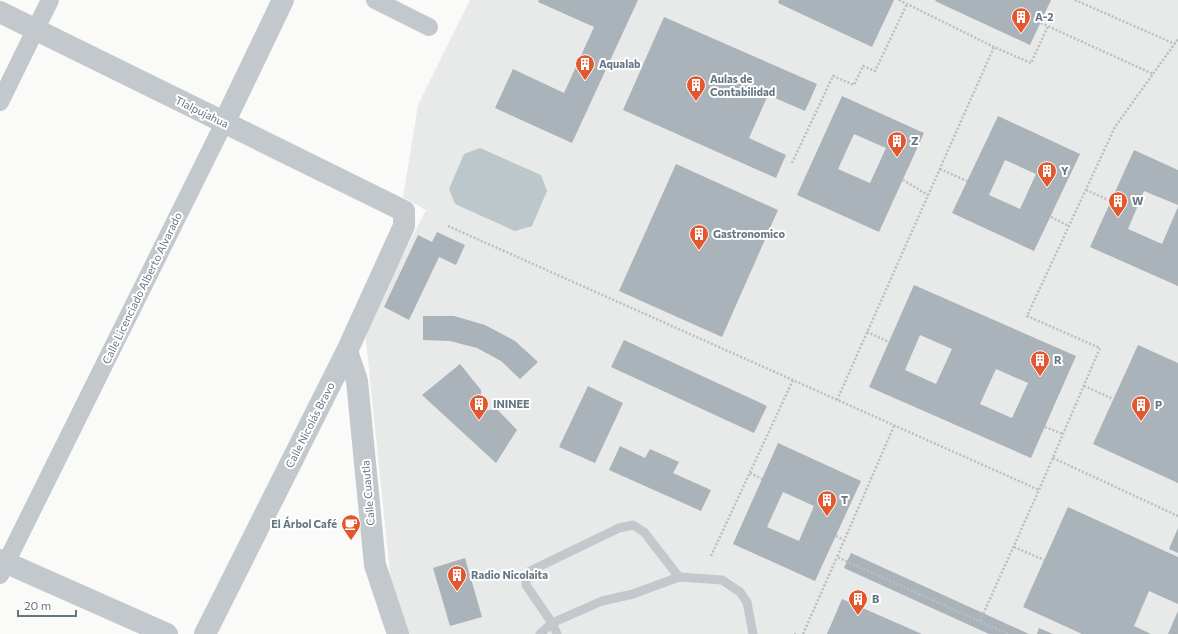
<svg xmlns="http://www.w3.org/2000/svg" width="1178" height="634" viewBox="0 0 1178 634" font-family="Commissioner,sans-serif">
<rect width="100%" height="100%" fill="#fafaf8"/>
<polygon fill="#e8e9e9" points="470,0 1178,0 1178,634 408,634 391,583 365,331 426,210 403,197 418,105"/>
<polygon fill="#bbc7cb" points="480,148 541,175 547,191 532,226 515,231 455,204 449,189 464,154"/>
<g fill="#aab3b9" fill-rule="evenodd">
<polygon points="539,0 638,0 572,143 495,108 513,69 564,93 594,27 538,2"/>
<polygon points="779,0 894,0 872,47 778,3"/>
<polygon points="936,0 1051,0 1030,45 935,1"/>
<polygon points="664,17 817,84 805,111 768,95 749,138 786,155 776,178 623,110"/>
<path d="M842 96 924 133 879 232 797 195ZM854 134 886 148 870 183 838 169Z"/>
<path d="M998 116 1080 154 1034 251 952 213ZM1005 160 1036 174 1020 209 989 195Z"/>
<polygon points="1134,150 1178,170 1178,205 1144,191 1128,229 1162,244 1178,207 1178,286 1090,247"/>
<polygon points="676,164 778,210 722,337 619,291"/>
<polygon points="437,232 465,245 456,265 439,257 409,320 384,307 418,235 432,242"/>
<path d="M914 285 1076 356 1031 458 869 387ZM920 335 952 349 936 384 905 370ZM996 369 1028 383 1012 418 980 404Z"/>
<polygon points="423,316 454,316 485,325 515,341 538,362 520,379 501,361 477,348 450,341 423,340"/>
<polygon points="624,340 767,406 754,433 611,367"/>
<polygon points="1138,345 1178,363 1178,483 1093,444"/>
<polygon points="460,364 481,390 482,411 497,409 517,430 496,463 422,395"/>
<polygon points="588,386 623,403 595,463 559,447"/>
<path d="M778 443 861 481 815 581 733 544ZM783 492 814 506 799 541 767 527Z"/>
<polygon points="620,446 645,458 650,449 679,462 673,473 711,490 701,511 609,470"/>
<polygon points="1068,507 1178,557 1178,604 1149,591 1134,626 1151,634 1082,634 1023,607"/>
<polygon points="1178,528 1178,553 1169,549"/>
<polygon points="851,553 1029,634 989,634 844,568"/>
<polygon points="465,558 482,617 450,626 433,568"/>
<polygon points="842,599 922,634 827,634"/>
<polygon points="1178,611 1178,634 1168,634"/>
<polygon points="1039,628 1053,634 1037,634"/>
</g>
<g fill="none" stroke-linecap="round" stroke-linejoin="round">
<g stroke="#bbbfc2" stroke-width="2.5" stroke-dasharray="2 2" stroke-linecap="butt">
<polyline points="899,0 994,47 1031,63 1048,26"/>
<polyline points="1075,0 1175,44"/>
<polyline points="1041,23 1153,74"/>
<polyline points="792,163 833,76 854,85 863,66 875,71 907,4"/>
<polyline points="940,169 967,181"/>
<polyline points="903,180 928,195"/>
<polyline points="1086,190 1111,201"/>
<polyline points="1051,217 1069,226"/>
<polyline points="448,226 1039,490"/>
<polyline points="867,332 889,342"/>
<polyline points="1084,386 1113,399"/>
<polyline points="837,400 994,47"/>
<polyline points="894,426 837,557 1008,634"/>
<polyline points="1045,427 1063,434"/>
<polyline points="1053,458 1178,516"/>
<polyline points="750,473 762,479"/>
<polyline points="836,536 844,540"/>
<polyline points="1014,547 1044,560"/>
<polyline points="711,556 793,380"/>
<polyline points="980,621 1039,490 1100,348 1027,316 1115,127 1178,39"/>
<polyline points="794,634 796,634"/>
<polyline points="803,634 837,557"/>
</g>
<g stroke="#c3c8cc" stroke-width="9">
<polyline points="540,634 552,623 602,601 633,594 679,577 722,580 740,592 747,602 753,634"/>
<polyline points="557,634 552,623 526,585 526,579 530,571 619,528 633,525 644,532 679,577"/>
</g>
<g stroke="#c3c8cc" stroke-width="18">
<polyline points="375,0 429,27"/>
<polyline points="0,102 50,0"/>
<polyline points="0,575 224,123"/>
</g>
<g stroke="#c3c8cc" stroke-width="22">
<polyline points="0,12 404,211 404,226 347,351 205,634"/>
<polyline points="224,123 283,0"/>
<polyline points="347,351 357,381 375,565 398,634"/>
<polyline points="0,560 167,634"/>
</g>
</g>
<defs>
<symbol id="building-pin" viewBox="-11 -11 22 30"><path d="M0 17L-7.5 6A9.5 9.5 0 1 1 7.5 6Z" fill="#e4572e" stroke="#fff"/><path d="M-4-6H4V6H1V3H-1V6H-4ZM-2.5-4.3h1.7v1.8h-1.7ZM.8-4.3h1.7v1.8H.8ZM-2.5-1h1.7V.8h-1.7ZM.8-1h1.7V.8H.8Z" fill="#fff"/></symbol>
<symbol id="cafe-pin" viewBox="-11 -11 22 30"><path d="M0 17L-7.5 6A9.5 9.5 0 1 1 7.5 6Z" fill="#e4572e" stroke="#fff"/><path d="M-5.5-4.5H6V0H3Q3 3.5 0 3.5H-2.5Q-5.5 3.5-5.5 0ZM3-3.2v2h1.7v-2ZM-6 4.5H4V6H-6Z" fill="#fff"/></symbol>
</defs>
<g fill-rule="evenodd">
<use href="#building-pin" x="1010" y="6" width="22" height="30"/>
<use href="#building-pin" x="574" y="53" width="22" height="30"/>
<use href="#building-pin" x="685" y="74" width="22" height="30"/>
<use href="#building-pin" x="886" y="130" width="22" height="30"/>
<use href="#building-pin" x="1036" y="160" width="22" height="30"/>
<use href="#building-pin" x="1107" y="190" width="22" height="30"/>
<use href="#building-pin" x="688" y="223" width="22" height="30"/>
<use href="#building-pin" x="1029" y="349" width="22" height="30"/>
<use href="#building-pin" x="468" y="393" width="22" height="30"/>
<use href="#building-pin" x="1130" y="394" width="22" height="30"/>
<use href="#building-pin" x="816" y="489" width="22" height="30"/>
<use href="#cafe-pin" x="340" y="513" width="22" height="30"/>
<use href="#building-pin" x="446" y="564" width="22" height="30"/>
<use href="#building-pin" x="847" y="588" width="22" height="30"/>
</g>
<g text-anchor="middle" stroke-width="4" stroke-linejoin="round" paint-order="stroke">
<g font-size="11" font-weight="bold" fill="#657683" stroke="#fff" text-anchor="start">
<text x="1035" y="21">A-2</text>
<text x="599" y="68">Aqualab</text>
<text x="710" y="83">Aulas de<tspan x="710" dy="13">Contabilidad</tspan></text>
<text x="911" y="145">Z</text>
<text x="1061" y="175">Y</text>
<text x="1132" y="205">W</text>
<text x="713" y="238">Gastronomico</text>
<text x="1054" y="364">R</text>
<text x="493" y="408">ININEE</text>
<text x="1155" y="409">P</text>
<text x="841" y="504">T</text>
<text x="337" y="528" text-anchor="end">El Árbol Café</text>
<text x="471" y="579">Radio Nicolaita</text>
<text x="872" y="603">B</text>
</g>
<g font-size="11" fill="#657683" stroke="#fff">
<text transform="translate(202 112) rotate(26)" y="4">Tlalpujahua</text>
<text transform="translate(142 288) rotate(-64)" y="4">Calle Licenciado Alberto Alvarado</text>
<text transform="translate(310 425) rotate(-63)" y="4">Calle Nicolás Bravo</text>
<text transform="translate(368 493) rotate(-95)" y="4">Calle Cuautla</text>
</g>
</g>
<path d="M18 610v6h58v-6" fill="none" stroke="#657683" stroke-width="2"/>
<text x="24" y="610" font-size="12" fill="#657683" stroke="#ffffff" stroke-width="3" paint-order="stroke">20 m</text>
</svg>
